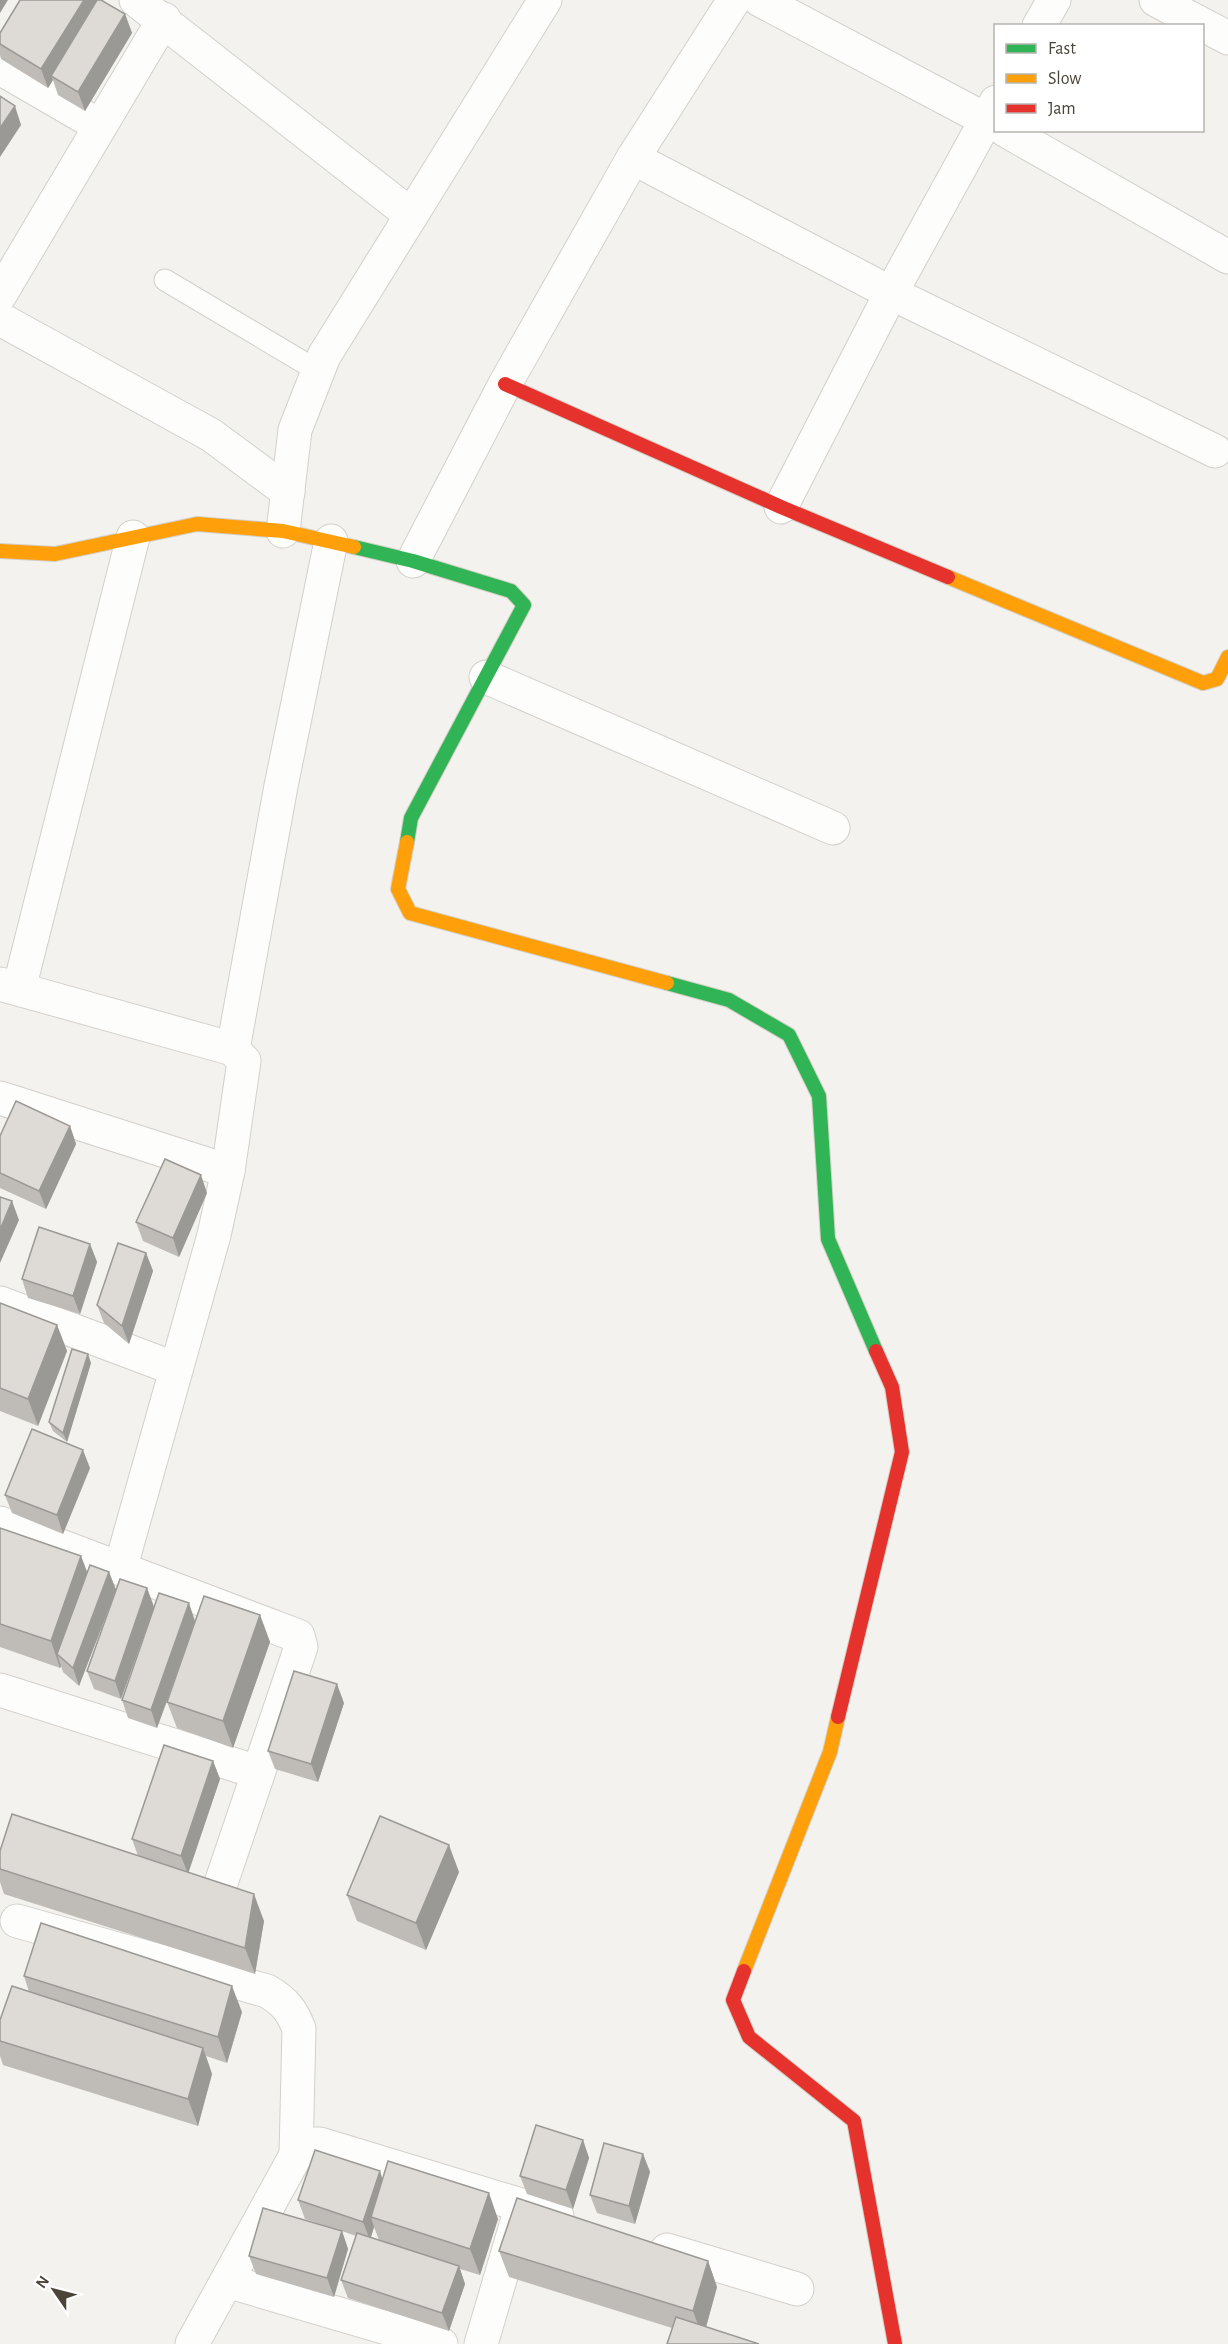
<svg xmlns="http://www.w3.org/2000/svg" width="1228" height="2344" viewBox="0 0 1228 2344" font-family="'Alegreya Sans',sans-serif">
<rect width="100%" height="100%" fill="#f4f2ee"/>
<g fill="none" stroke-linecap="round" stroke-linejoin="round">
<defs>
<polyline id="lane" points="165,280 318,371"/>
<g id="street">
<polyline points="136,0 411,215"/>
<polyline points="760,0 996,125"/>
<polyline points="1156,0 1228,38"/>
<polyline points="1039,26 1054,0"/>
<polyline points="0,68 100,126"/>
<polyline points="1005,130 1228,257"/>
<polyline points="633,158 891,293 1215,451"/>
<polyline points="0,295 164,19"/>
<polyline points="0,319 211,435 288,492"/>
<polyline points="781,507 891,293 996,102"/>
<polyline points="283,531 295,430 324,356 545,0"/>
<polyline points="413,561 505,384 633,158 734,0"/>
<polyline points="486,677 833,828"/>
<polyline points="0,984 233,1049 244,1061 228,1171 214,1235 121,1566"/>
<polyline points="19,989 133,537"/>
<polyline points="233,1049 281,786 331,541"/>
<polyline points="0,1098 228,1171"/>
<polyline points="0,1303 176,1369"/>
<polyline points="0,1523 298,1636 301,1647 221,1883"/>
<polyline points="0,1690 257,1772"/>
<path d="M17 1921 267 1991C284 2001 292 2010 299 2029L296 2155"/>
<polyline points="667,2250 797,2289"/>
<polyline points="227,2281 441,2344"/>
<polyline points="192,2344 296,2155 310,2144 320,2144 557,2216"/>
<polyline points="481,2344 517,2222"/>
</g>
<g id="fast">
<polyline points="354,547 413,561 511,591 524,605 411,818 407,842"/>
<polyline points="667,983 729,1000 789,1035 819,1096 828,1239 876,1351"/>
</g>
<g id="slow">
<polyline points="0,551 55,554 197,524 283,531 354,547"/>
<polyline points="948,577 1203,683 1217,679 1228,657"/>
<polyline points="407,842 398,889 410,913 667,983"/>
<polyline points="744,1971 830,1752 838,1717"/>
</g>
<g id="jam">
<polyline points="505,384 781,507 948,577"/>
<polyline points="838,1717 902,1452 892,1387 876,1351"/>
<polyline points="744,1971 733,2000 749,2037 854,2121 895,2344"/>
</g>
</defs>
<use href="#lane" stroke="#d2d0cb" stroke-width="23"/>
<use href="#street" stroke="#d2d0cb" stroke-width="35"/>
<use href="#fast" stroke="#d3cfc5" stroke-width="16"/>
<use href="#slow" stroke="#d3cfc5" stroke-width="16"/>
<use href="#jam" stroke="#d3cfc5" stroke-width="16"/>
<use href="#lane" stroke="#fdfdfc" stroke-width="21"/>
<use href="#street" stroke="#fdfdfc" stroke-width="33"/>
<use href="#fast" stroke="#30b455" stroke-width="14"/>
<use href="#slow" stroke="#ff9f0a" stroke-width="14"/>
<use href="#jam" stroke="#e5322d" stroke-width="14"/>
</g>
<g fill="#bfbcb8" fill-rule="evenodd">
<polygon points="125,14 132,33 85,111 58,95 53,80 48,88 1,59 0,55 0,33"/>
<polygon points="70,1126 76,1144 46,1209 0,1188 0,1136"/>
<polygon points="207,1193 179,1257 143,1241 136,1222"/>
<polygon points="90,1244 97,1262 80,1314 28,1298 22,1279"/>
<polygon points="146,1253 153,1271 129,1344 104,1323 97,1305"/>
<polygon points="0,1303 57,1325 67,1351 38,1426 0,1411"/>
<polygon points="91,1363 67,1442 53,1431 49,1422"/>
<polygon points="90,1468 63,1534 12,1513 5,1495"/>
<polygon points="0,1528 81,1556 87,1573 109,1572 116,1590 79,1686 63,1672 61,1666 60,1668 0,1647"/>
<polygon points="147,1588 154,1607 121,1699 94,1689 87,1671"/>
<polygon points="260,1615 270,1642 233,1748 177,1728 167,1702 171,1691 157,1728 128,1718 122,1700 195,1621"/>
<polygon points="344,1703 318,1782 275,1769 268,1751"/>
<polygon points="213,1761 220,1779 188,1872 264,1921 255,1974 4,1894 0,1882 0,1851 138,1856 132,1839"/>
<polygon points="459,1872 426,1950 357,1921 347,1895"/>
<polygon points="24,1976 242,2012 227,2063 206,2056 212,2074 198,2126 3,2065 0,2056 0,2020 29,1992"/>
<polygon points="583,2140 589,2158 573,2209 527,2194 520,2176"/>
<polygon points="643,2154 650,2172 635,2224 597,2213 590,2195"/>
<path d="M383 2179 498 2219 480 2275 460 2269 465 2284 449 2331 348 2298 341 2280 356 2236 342 2231 348 2249 334 2297 256 2274 249 2256 341 2231 305 2219 298 2200ZM374 2227 379 2240 371 2237Z"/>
<polygon points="499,2251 708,2261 717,2287 706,2327 672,2328 509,2277"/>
</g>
<g fill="#9b9996">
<polygon points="0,0 8,0 0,13"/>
<polygon points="84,0 99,0 51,76 53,80 48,88 41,69"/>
<polygon points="125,14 132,33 85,111 78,92"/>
<polygon points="15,106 21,125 0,157 0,128"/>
<polygon points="70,1126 76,1144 46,1209 39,1191"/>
<polygon points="201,1175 207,1193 179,1257 173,1238"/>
<polygon points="12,1201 19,1220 0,1263 0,1230"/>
<polygon points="90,1244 97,1262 80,1314 73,1296"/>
<polygon points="146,1253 153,1271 129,1344 122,1326"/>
<polygon points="57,1325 67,1351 38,1426 28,1399"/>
<polygon points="88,1354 91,1363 67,1442 63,1433"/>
<polygon points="83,1450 90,1468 63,1534 57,1515"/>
<polygon points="81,1556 91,1582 57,1654 61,1666 60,1668 51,1641"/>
<polygon points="109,1572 116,1590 79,1686 73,1668"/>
<polygon points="147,1588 154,1607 121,1699 115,1681"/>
<polygon points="189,1603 195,1621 157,1728 151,1710"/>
<polygon points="260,1615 270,1642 233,1748 223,1721"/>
<polygon points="337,1684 344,1703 318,1782 311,1764"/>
<polygon points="213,1761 220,1779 188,1874 181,1856"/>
<polygon points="449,1845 459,1872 426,1950 416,1923"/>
<polygon points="254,1894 264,1921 255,1974 245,1948"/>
<polygon points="232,1986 242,2012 227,2063 218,2037"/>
<polygon points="203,2048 212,2074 198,2126 188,2099"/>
<polygon points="583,2140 589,2158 573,2209 566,2190"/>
<polygon points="643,2154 650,2172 635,2224 629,2206"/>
<polygon points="380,2171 386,2190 371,2217 374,2227 370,2240 363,2222"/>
<polygon points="489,2193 498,2219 480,2275 470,2249"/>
<polygon points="342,2231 348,2249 334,2297 327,2278"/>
<polygon points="708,2261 717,2287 703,2338 693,2311"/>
<polygon points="459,2266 465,2284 449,2331 442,2313"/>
</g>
<g fill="#dedbd6" stroke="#9b9996" stroke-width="1.5">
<polygon points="20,0 84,0 41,69 0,44 0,33"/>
<polygon points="97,0 101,0 125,14 78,92 51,76"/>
<polygon points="0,96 15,106 0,128"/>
<polygon points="16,1101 70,1126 39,1191 0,1173 0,1136"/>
<polygon points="165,1159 201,1175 173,1238 136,1222"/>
<polygon points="0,1197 12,1201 0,1230"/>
<polygon points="39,1227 90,1244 73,1296 22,1279"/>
<polygon points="118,1243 146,1253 122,1326 97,1305"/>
<polygon points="0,1303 57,1325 28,1399 0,1388"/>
<polygon points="72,1349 88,1354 63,1433 49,1422"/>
<polygon points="32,1429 83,1450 57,1515 5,1495"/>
<polygon points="0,1528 81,1556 51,1641 0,1624"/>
<polygon points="90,1565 109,1572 73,1668 57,1654"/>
<polygon points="120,1579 147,1588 115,1681 87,1671"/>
<polygon points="159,1593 189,1603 151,1710 122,1700"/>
<polygon points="204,1596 260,1615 223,1721 167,1702"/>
<polygon points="294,1671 337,1684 311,1764 268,1751"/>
<polygon points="164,1745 213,1761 181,1856 132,1839"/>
<polygon points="12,1814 254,1894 245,1948 0,1869 0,1851"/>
<polygon points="380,1816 449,1845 416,1923 347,1895"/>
<polygon points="41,1923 232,1986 218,2037 24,1976"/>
<polygon points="12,1986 203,2048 188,2099 0,2041 0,2020"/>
<polygon points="536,2125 583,2140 566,2190 520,2176"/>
<polygon points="604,2143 643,2154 629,2206 590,2195"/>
<polygon points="315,2150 380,2171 363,2222 298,2200"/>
<polygon points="388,2161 489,2193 470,2249 371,2217"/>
<polygon points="517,2198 708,2261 693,2311 499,2251"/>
<polygon points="263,2208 342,2231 327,2278 249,2256"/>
<polygon points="357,2233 459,2266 442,2313 341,2280"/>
<polygon points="676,2317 759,2344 667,2344"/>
</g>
<rect x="994" y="24" width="210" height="108" fill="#ffffff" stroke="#b7b4b0" stroke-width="1.5"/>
<rect x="1006" y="44" width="30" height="9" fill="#30b455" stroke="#b7b4b0" stroke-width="1.5"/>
<text x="1048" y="54" font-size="18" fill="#4b4439">Fast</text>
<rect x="1006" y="74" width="30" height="9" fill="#ff9f0a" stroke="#b7b4b0" stroke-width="1.5"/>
<text x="1048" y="84" font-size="18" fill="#4b4439">Slow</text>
<rect x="1006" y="104" width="30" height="9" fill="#e5322d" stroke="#b7b4b0" stroke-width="1.5"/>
<text x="1048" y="114" font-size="18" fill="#4b4439">Jam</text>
<g transform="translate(54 2290) rotate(305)" stroke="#ffffff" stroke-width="4.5" paint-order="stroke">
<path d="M0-4.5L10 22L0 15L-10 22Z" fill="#4b4439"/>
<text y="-9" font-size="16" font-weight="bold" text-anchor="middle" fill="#4b4439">N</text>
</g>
</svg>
